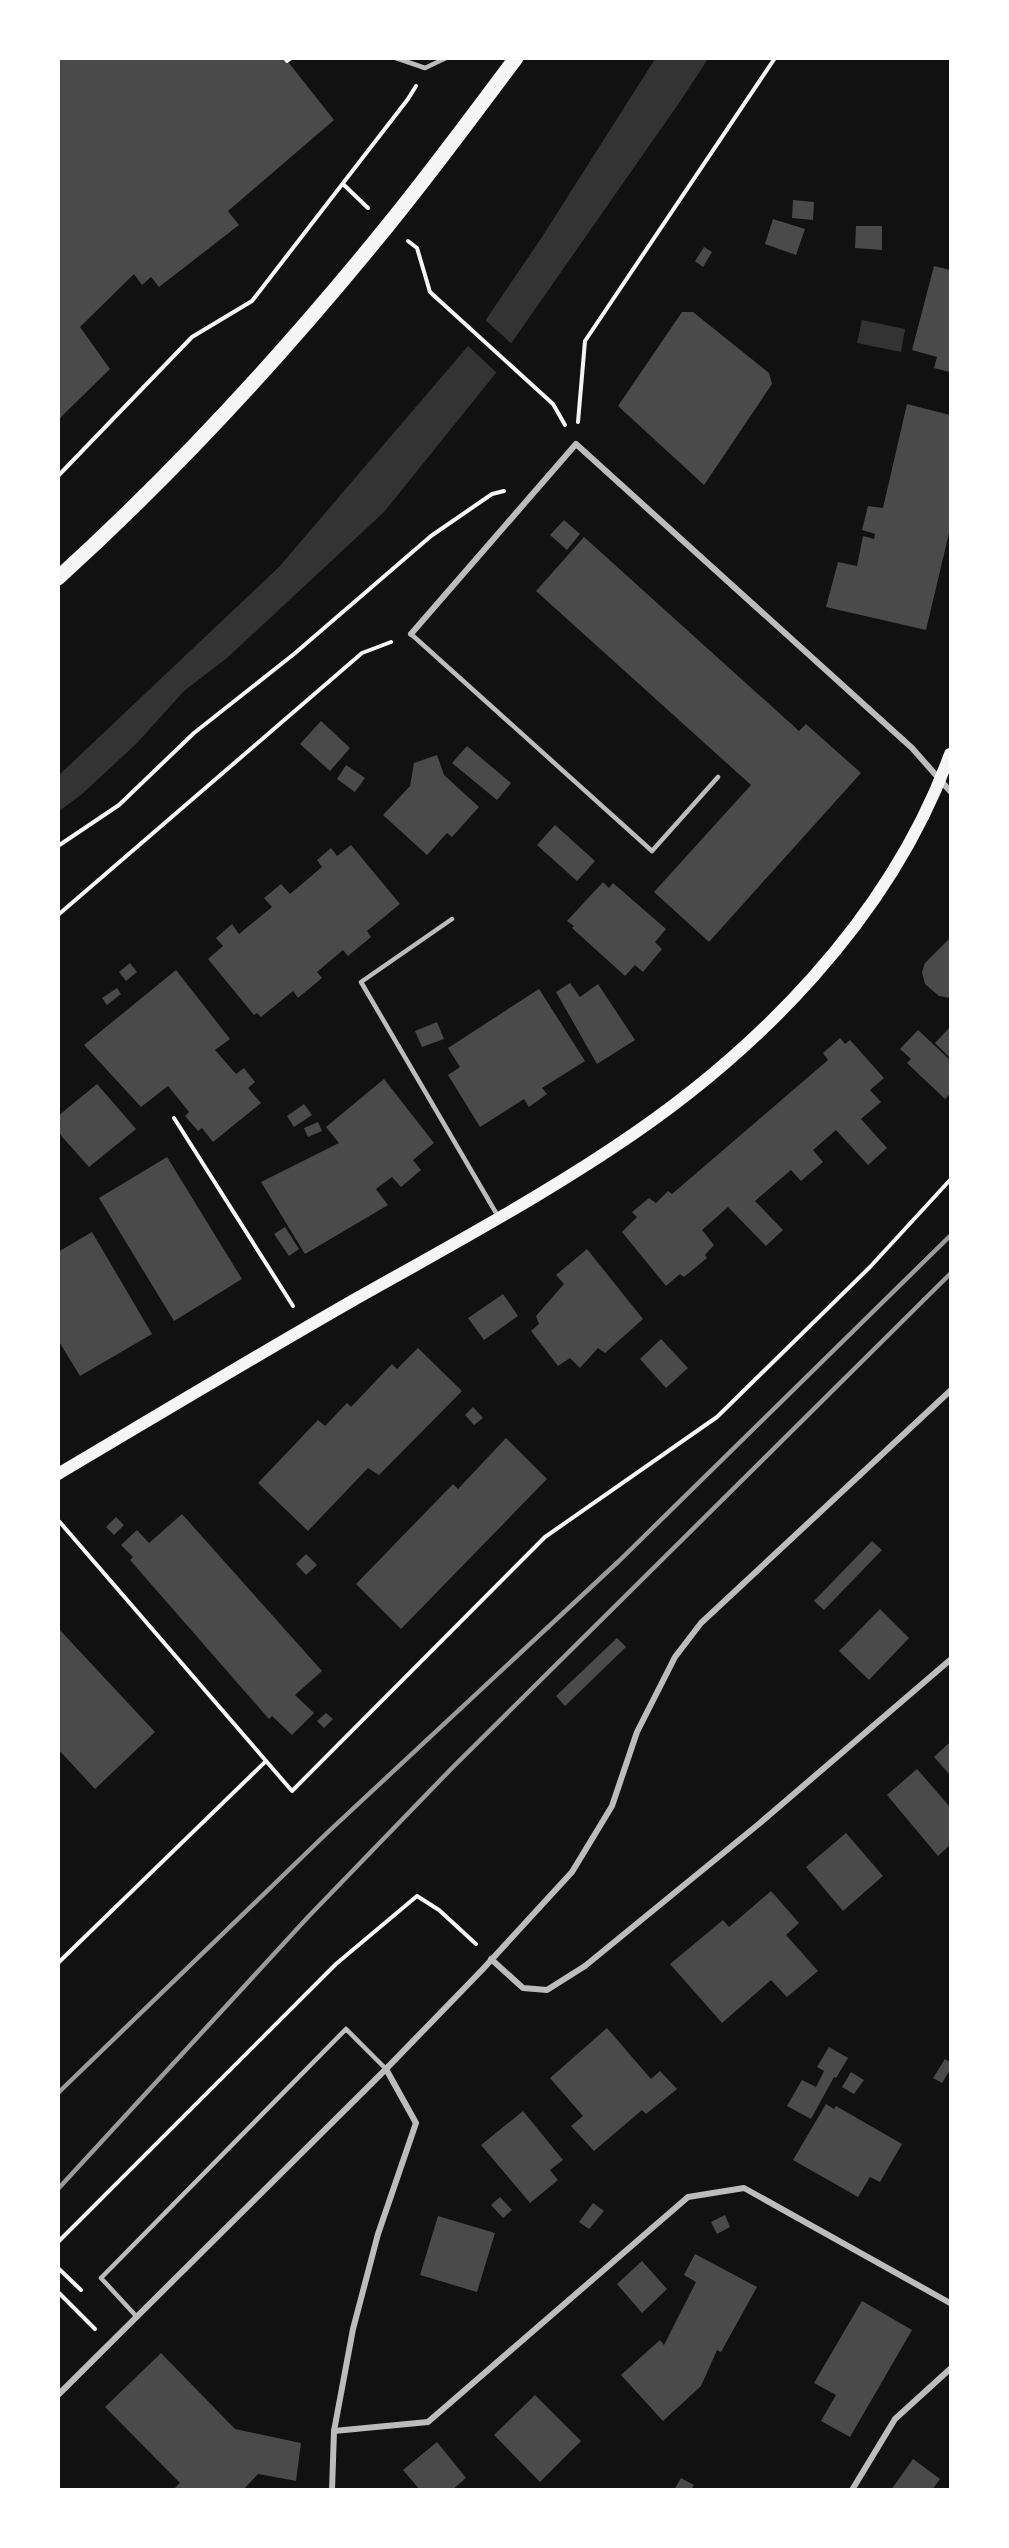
<svg xmlns="http://www.w3.org/2000/svg" width="1009" height="2548" viewBox="0 0 1009 2548" font-family="Barlow,sans-serif">
<rect width="100%" height="100%" fill="#111"/>
<g fill="#333">
<polygon points="655,59 708,59 679,103 510,345 496,373 384,512 227,658 184,691 137,743 81,795 59,811 59,775 279,567 468,346 542,237"/>
<polygon points="862,320 905,329 901,352 857,343"/>
</g>
<polygon fill="#111" points="483,318 513,345 498,374 466,344"/>
<g fill="#4a4a4a">
<polygon points="58,58 285,58 334,120 228,211 239,225 159,287 151,277 142,285 134,274 80,327 110,369 58,420"/>
<polygon points="793,200 814,202 813,220 792,218"/>
<polygon points="773,219 805,229 796,255 765,244"/>
<polygon points="856,226 882,226 882,250 855,248"/>
<polygon points="704,247 712,252 703,267 695,261"/>
<polygon points="934,266 950,270 950,372 934,368 937,357 912,350"/>
<polygon points="682,312 693,312 769,373 772,384 704,485 618,406"/>
<polygon points="907,404 950,415 950,529 926,630 826,607 838,562 857,566 863,536 874,539 875,534 862,530 868,506 883,508"/>
<polygon points="564,520 580,534 567,550 550,535"/>
<polygon points="584,537 799,731 806,724 861,773 709,942 654,892 751,785 536,591"/>
<polygon points="321,721 350,748 330,771 300,744"/>
<polygon points="467,746 511,783 497,800 452,763"/>
<polygon points="437,755 444,775 479,807 452,837 447,833 427,855 383,815 410,786 414,763"/>
<polygon points="346,765 365,778 355,792 337,779"/>
<polygon points="555,825 595,861 577,881 537,845"/>
<polygon points="351,845 400,904 367,931 371,937 348,956 343,950 317,972 322,978 298,998 293,991 261,1017 257,1013 254,1015 208,959 223,946 216,938 232,924 239,934 272,907 264,898 281,884 290,894 322,867 317,860 331,848 337,856"/>
<polygon points="603,882 609,888 613,883 666,929 655,942 662,949 643,972 635,965 625,976 572,928 574,926 567,921"/>
<polygon points="950,938 950,998 939,996 925,984 922,972 925,963"/>
<polygon points="130,963 137,972 126,981 119,972"/>
<polygon points="176,970 230,1039 215,1050 236,1074 244,1068 255,1082 248,1088 261,1103 213,1142 202,1128 198,1131 185,1116 189,1112 168,1086 141,1107 84,1045"/>
<polygon points="570,983 580,997 598,984 635,1040 597,1064 556,992"/>
<polygon points="117,988 121,994 107,1005 102,998"/>
<polygon points="539,989 585,1061 542,1088 547,1094 529,1107 524,1099 480,1127 448,1075 460,1067 448,1048"/>
<polygon points="437,1022 444,1039 422,1047 415,1031"/>
<polygon points="950,1027 950,1058 935,1043"/>
<polygon points="918,1030 950,1060 950,1094 945,1099 907,1063 911,1059 900,1049"/>
<polygon points="840,1038 845,1044 850,1040 884,1078 870,1090 881,1102 861,1119 887,1148 868,1165 836,1130 813,1150 823,1162 801,1181 791,1170 755,1201 783,1230 766,1246 728,1207 702,1230 714,1245 705,1255 707,1258 684,1277 680,1274 666,1286 622,1232 637,1217 632,1212 649,1198 656,1203 668,1191 672,1194 828,1060 823,1053"/>
<polygon points="384,1079 434,1143 413,1160 421,1170 401,1187 392,1177 376,1189 388,1205 305,1254 261,1182 339,1143 326,1127"/>
<polygon points="97,1084 136,1129 89,1167 58,1132 58,1116"/>
<polygon points="304,1104 312,1115 294,1127 287,1116"/>
<polygon points="318,1122 322,1131 308,1137 304,1128"/>
<polygon points="167,1157 242,1279 174,1321 99,1198"/>
<polygon points="285,1227 299,1249 289,1256 274,1234"/>
<polygon points="92,1232 152,1334 80,1376 58,1340 58,1252"/>
<polygon points="587,1249 643,1319 605,1353 598,1348 580,1368 570,1358 558,1366 531,1331 539,1324 536,1316 564,1284 556,1275"/>
<polygon points="503,1294 518,1316 484,1340 468,1318"/>
<polygon points="661,1339 688,1368 666,1388 640,1359"/>
<polygon points="418,1348 462,1391 379,1475 368,1468 308,1531 258,1483 318,1420 325,1426 347,1403 351,1407 392,1364 397,1369"/>
<polygon points="473,1407 483,1418 474,1425 465,1415"/>
<polygon points="506,1438 547,1479 401,1629 356,1584 453,1484 458,1489"/>
<polygon points="182,1514 322,1671 295,1695 314,1713 292,1735 272,1716 269,1719 130,1560 133,1557 121,1545 137,1530 149,1543"/>
<polygon points="116,1517 124,1525 114,1535 106,1527"/>
<polygon points="872,1541 882,1550 824,1610 814,1601"/>
<polygon points="306,1554 317,1565 306,1575 296,1564"/>
<polygon points="880,1609 909,1638 869,1680 839,1651"/>
<polygon points="58,1628 155,1732 95,1789 58,1749"/>
<polygon points="617,1638 626,1647 565,1706 556,1696"/>
<polygon points="326,1713 333,1719 324,1728 317,1721"/>
<polygon points="950,1742 950,1775 934,1757"/>
<polygon points="917,1769 950,1807 950,1845 938,1856 887,1795"/>
<polygon points="846,1833 883,1876 843,1911 806,1867"/>
<polygon points="771,1891 799,1923 786,1935 818,1971 787,1997 771,1980 722,2023 670,1964 723,1920 729,1927"/>
<polygon points="607,2028 651,2079 660,2071 677,2089 646,2114 642,2110 594,2151 571,2126 583,2116 550,2078"/>
<polygon points="829,2047 848,2058 836,2078 834,2077 811,2119 787,2106 802,2080 816,2087 824,2071 817,2067"/>
<polygon points="945,2059 950,2062 950,2070 942,2083 933,2078"/>
<polygon points="851,2072 864,2080 854,2094 842,2087"/>
<polygon points="826,2104 834,2109 836,2106 902,2144 880,2182 870,2177 858,2197 793,2160"/>
<polygon points="523,2111 563,2160 550,2170 558,2180 530,2203 481,2145"/>
<polygon points="500,2197 512,2210 503,2218 491,2205"/>
<polygon points="593,2203 604,2211 589,2229 579,2222"/>
<polygon points="725,2215 730,2227 717,2234 711,2222"/>
<polygon points="438,2216 495,2233 477,2292 420,2275"/>
<polygon points="695,2254 757,2287 721,2352 717,2350 701,2386 663,2421 621,2375 660,2340 664,2345 696,2282 684,2275"/>
<polygon points="642,2261 667,2289 642,2313 617,2284"/>
<polygon points="862,2301 912,2330 850,2437 821,2421 836,2395 814,2383"/>
<polygon points="161,2353 235,2429 301,2443 296,2481 258,2474 243,2490 173,2490 180,2483 105,2407"/>
<polygon points="535,2395 581,2441 540,2482 494,2435"/>
<polygon points="437,2442 466,2478 452,2490 420,2490 403,2470"/>
<polygon points="913,2459 940,2479 932,2490 891,2490"/>
<polygon points="681,2478 694,2485 691,2490 674,2490"/>
</g>
<g fill="none" stroke-linecap="round" stroke-linejoin="round">
<g stroke="#f5f5f5" stroke-width="4">
<polyline points="285,58 287,61 291,58"/>
<polyline points="344,185 368,208"/>
<polyline points="408,241 417,248 430,292 553,404 565,425"/>
<polyline points="578,422 585,341 775,58"/>
<polyline points="58,476 192,337 252,301 408,99 416,86"/>
<polyline points="58,846 119,805 194,733 294,654 431,536 492,494 504,491"/>
<polyline points="58,915 362,653 391,642"/>
<polyline points="174,1118 293,1306"/>
<polyline points="58,1520 292,1791 545,1537 717,1417 870,1267 950,1180"/>
<polyline points="58,1963 265,1762"/>
<polyline points="58,2242 336,1964 417,1896 439,1910 476,1944"/>
<polyline points="58,2268 81,2290"/>
<polyline points="58,2292 95,2329"/>
</g>
<g stroke="#bcbcbc" stroke-width="4.5">
<polyline points="396,58 425,68 446,58"/>
<polyline points="411,634 652,851 718,777"/>
<polyline points="452,919 361,982 499,1218"/>
<polyline points="137,2317 101,2278 346,2029 386,2069"/>
</g>
<g stroke="#bcbcbc" stroke-width="6">
<polyline points="411,634 576,444 912,748 950,791"/>
<polyline points="491,1959 523,1988 547,1990 585,1966 760,1823 950,1660"/>
<polyline points="58,2395 386,2069 482,1970 572,1872 612,1806 637,1732 675,1657 701,1623 950,1391"/>
<polyline points="334,2431 428,2422 688,2197 744,2188 950,2303"/>
<polyline points="332,2490 334,2431 353,2329 378,2234 416,2123 386,2069"/>
<polyline points="852,2490 895,2419 950,2369"/>
</g>
<path stroke="#f5f5f5" stroke-width="12" d="M58 1474C156 1416 254 1357 352 1301 439 1252 528 1204 611 1149 756 1054 890 919 950 754"/>
<path stroke="#f5f5f5" stroke-width="15" d="M58 578C178 469 288 349 389 224 433 170 474 114 516 58"/>
<g stroke="#9a9a9a" stroke-width="4.5">
<polyline points="58,2093 327,1833 619,1561 950,1236"/>
<polyline points="58,2189 308,1917 452,1768 950,1274"/>
</g>
</g>
<rect width="1009" height="2548" fill="none" stroke="#ffffff" stroke-width="120"/>
</svg>
